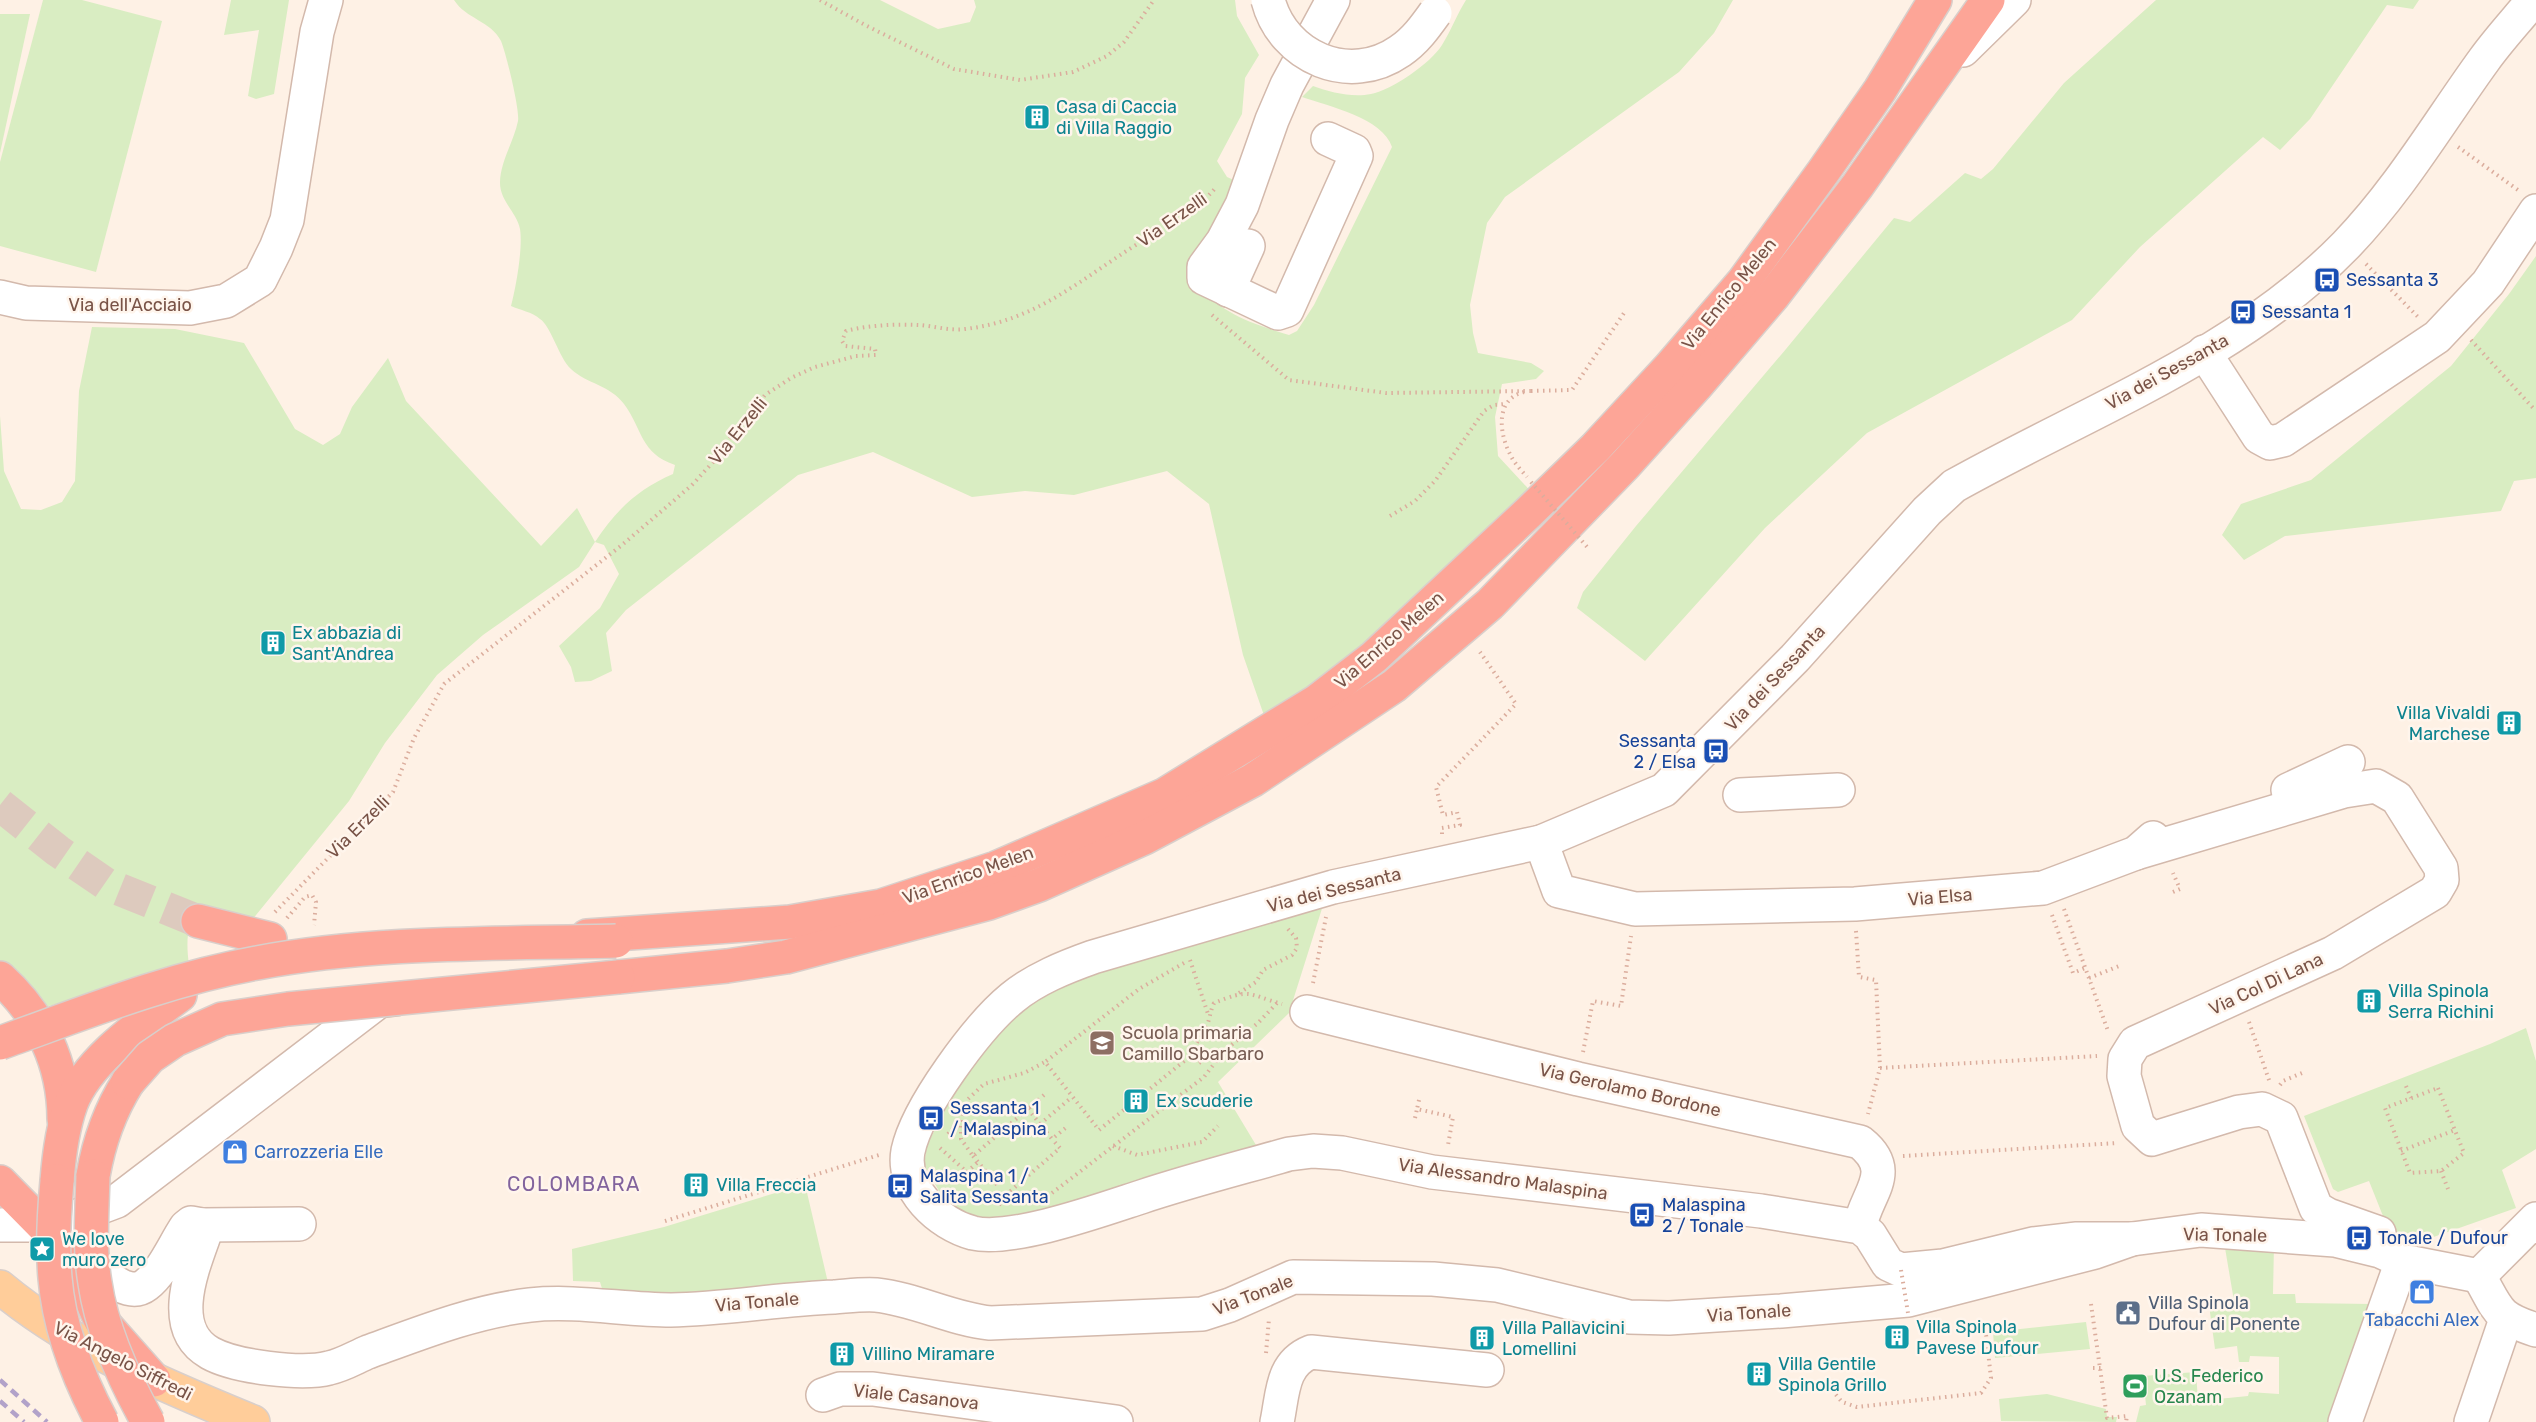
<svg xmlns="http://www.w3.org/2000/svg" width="2536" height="1422" viewBox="0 0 2536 1422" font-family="Rubik,sans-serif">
<rect width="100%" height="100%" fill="#fef1e5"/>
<g fill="#d9edc2">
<polygon points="43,0 82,0 162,21 96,272 0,246 0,162"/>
<polygon points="231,0 289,0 274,94 256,99 248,96 259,30 224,35"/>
<path d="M454 0H880L938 29 970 22 976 7 974 0H1235L1237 16 1259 55 1245 78 1242 114 1217 161 1227 177 1236 181 1190 281C1225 314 1244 321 1289 335L1297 331 1314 305 1392 147C1383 118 1328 106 1302 97L1313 86C1330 92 1352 98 1371 94 1392 90 1431 63 1442 45 1451 31 1457 14 1466 0H1733L1714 33 1679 72 1505 197 1487 223 1470 305 1473 333 1478 353 1531 363 1544 371 1536 379 1502 384 1495 417 1498 456 1537 498 1342 675 1267 724 1243 655 1209 504 1167 471 1074 495 1025 491 972 497 873 452 798 475 626 610 606 633 612 671 591 681 575 682 571 667 559 646 600 608 619 574 604 545 595 542 579 567 483 635 437 675 385 743 349 801 252 920 201 904C186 923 186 942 189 965L42 1008 0 962V416L4 471 21 509 41 510 62 502 75 481 79 391 92 327 175 329 244 343 295 429 323 445 340 434 352 407 388 358 406 401 541 546 577 508 595 542C615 511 638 489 673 474L675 465C640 453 643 430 624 404 610 385 587 384 571 369 559 358 551 326 540 319 532 312 520 310 511 306 516 287 523 248 520 229 517 213 500 201 500 183 500 162 514 141 518 121 520 110 506 53 501 41 491 21 466 19 454 0Z"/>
<polygon points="2156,0 2419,0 2413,9 2387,5 2310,119 2280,150 2263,137 2140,247 2072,320 1867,433 1765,528 1645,661 1577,608 1583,592 1636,526 1786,349 1894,218 1910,222 1965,173 1981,179 1993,169 2064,83"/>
<polygon points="0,14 30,14 0,153"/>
<polygon points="2536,256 2536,478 2514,481 2501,511 2285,536 2244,560 2222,535 2241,504 2311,480 2451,366 2509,294"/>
<polygon points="1325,899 1289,1013 1218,1082 1259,1150 1021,1220 977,1221 946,1203 924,1165 927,1145 962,1077 997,1032 1025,1008 1097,965"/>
<polygon points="2526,1028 2536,1061 2536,1149 2502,1170 2516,1208 2408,1246 2393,1241 2369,1181 2338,1192 2333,1189 2304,1116 2490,1044"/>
<polygon points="805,1184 829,1287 604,1295 600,1282 573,1281 572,1249 664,1227"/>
<polygon points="2224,1242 2274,1245 2273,1294 2295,1294 2296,1303 2373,1304 2332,1422 2136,1422 2140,1406 2146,1405 2143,1376 2196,1372 2198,1401 2248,1396 2249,1392 2279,1394 2279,1357 2250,1356 2249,1362 2239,1362 2237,1346 2215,1349 2209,1305 2234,1301"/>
<polygon points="2086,1322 2090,1349 1995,1358 1993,1332"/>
<polygon points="2047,1394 2106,1409 2107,1417 2117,1417 2116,1422 2001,1421 1999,1399"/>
</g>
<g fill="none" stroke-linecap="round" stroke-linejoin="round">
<polyline stroke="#ddcabe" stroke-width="33" stroke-dasharray="33 16" stroke-linecap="butt" points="0,805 58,851 106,884 198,921"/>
<defs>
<g id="minor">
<polyline points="1963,50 2014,0"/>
<polyline points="1328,139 1354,151 1356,156 1287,310 1278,313 1204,278 1204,267 1223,241 1242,205 1272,120 1287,85 1333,0"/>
<polyline points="1228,290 1248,246"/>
<polyline points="0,297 26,303 190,308 226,301 260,280 276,248 287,220 317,32 326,0"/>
<polyline points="2204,352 2259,437 2270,443 2283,440 2437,337 2488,283 2536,211"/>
<polyline points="2288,790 2348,762"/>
<polyline points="1740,795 1838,790"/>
<polyline points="1541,842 1559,891 1635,909 1855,904 2043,888 2136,853 2153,838"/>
<polyline points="2136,853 2344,791 2376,786 2397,798 2441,868 2442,880 2435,892 2333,953 2135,1043 2125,1059 2124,1076 2138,1126 2152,1139 2239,1112 2262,1109 2281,1118 2316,1208 2328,1215 2379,1233"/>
<path d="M1307 1012 1578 1079 1860 1142C1898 1172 1865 1194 1860 1227"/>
<polyline points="0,1225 43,1225 64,1221 117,1201 379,1001 395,999"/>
<polyline points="202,1225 299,1224"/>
<path d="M2132 1239H2077L2033 1244 1943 1266 1901 1270 1888 1264 1870 1235 1860 1227 1761 1211 1432 1172 1342 1153 1313 1151 1289 1154C1240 1168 1189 1181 1141 1197 1101 1210 1012 1242 973 1233 939 1224 901 1189 908 1151 917 1108 978 1026 1012 998 1035 979 1065 967 1093 957L1333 887 1541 842 1664 790 1795 658 1927 511 1954 486C2086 412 2239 355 2346 245 2400 189 2439 122 2484 60 2499 39 2517 20 2533 0"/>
<path d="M80 1245C91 1262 124 1302 146 1285 163 1272 174 1245 186 1227L191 1223 202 1225 206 1230C193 1267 166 1328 210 1353 235 1367 302 1375 329 1368 343 1365 356 1357 368 1352 420 1333 475 1311 530 1305 577 1300 624 1310 671 1310 725 1309 780 1299 834 1297 848 1296 863 1294 876 1295 915 1299 951 1319 990 1323L1202 1314 1230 1305 1293 1277 1433 1279 1497 1285 1629 1317 1669 1318 1781 1311 1908 1300 2095 1252 2132 1239 2201 1230 2335 1240 2380 1251 2402 1261 2479 1276"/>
<path d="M2479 1276C2499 1311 2496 1317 2536 1330"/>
<polyline points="2479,1276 2536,1219"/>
<polyline points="823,1395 840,1389 873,1389 1116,1422"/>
<path d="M1277 1422C1283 1394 1281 1364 1311 1352L1487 1370"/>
<polyline points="2345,1422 2402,1261"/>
<polyline points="2471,1422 2506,1319"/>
</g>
<path id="major" d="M0 1287C73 1348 165 1386 253 1422"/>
<g id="highway">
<polyline points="198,921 270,939"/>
<polyline points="587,936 790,922 881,906 996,868 1164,795 1317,701 1374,657 1528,513 1595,448 1670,367 1743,282 1823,172 1880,90 1935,0"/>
<polyline points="618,977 727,966 786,957 989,903 1039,885 1144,838 1253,780 1394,686 1490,604 1625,465 1696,386 1773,296 1858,185 1988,0"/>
<path d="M0 978C41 1015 64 1064 64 1119"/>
<path d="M93 1176C99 1141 109 1112 128 1082"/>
<path d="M57 1181C59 1155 62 1129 71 1104 87 1060 144 1022 180 995"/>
<polyline points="0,1182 63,1246 75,1263 100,1319 154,1380"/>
</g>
</defs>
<use href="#minor" stroke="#d3b9ac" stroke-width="36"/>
<use href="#major" stroke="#d9cfcb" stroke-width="36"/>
<use href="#highway" stroke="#d9cfcb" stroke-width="36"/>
<g stroke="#dbad9d" stroke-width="4" stroke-dasharray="1.5 4.5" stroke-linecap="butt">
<polyline points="820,0 865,25 954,69 1020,80 1073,72 1107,56 1124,42 1154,0"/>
<polyline points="2458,147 2518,190"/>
<polyline points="2366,264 2418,317"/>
<polyline points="1212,315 1289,380 1386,393 1532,391"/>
<polyline points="2471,340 2534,409 2536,408"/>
<polyline points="1531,391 1572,390 1624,313"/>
<path d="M1524 392C1495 399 1499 433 1510 454 1514 463 1521 470 1527 477"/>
<polyline points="1390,516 1415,501 1435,481 1484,411 1494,405 1505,404"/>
<polyline points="1442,834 1442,828 1460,825 1457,812 1443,815 1436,787 1516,704 1480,652"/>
<polyline points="2173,892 2180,889 2173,873"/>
<polyline points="2064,909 2108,1031"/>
<path d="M275 912 393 792 414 738 444 684 622 545 692 485 714 461 730 438 765 395 791 378 815 367 856 356 876 355 875 349 845 346 842 341 846 331C869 325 896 324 919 325 934 326 950 331 965 329 1036 321 1081 279 1139 243 1167 226 1196 212 1217 186"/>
<polyline points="2052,915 2073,973 2085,968"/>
<polyline points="287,918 305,897 312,895 316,902 314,925"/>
<polyline points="1856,931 1859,977 1876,980 1880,1068 1868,1114"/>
<polyline points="1190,960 1208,1014"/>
<path d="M1184 963 1139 989 1045 1062 1099 1130 1188 1058C1193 1047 1201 1038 1206 1027 1210 1020 1210 1011 1214 1003 1251 988 1247 994 1282 1004"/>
<polyline points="2089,978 2119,966"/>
<polyline points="1313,983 1326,917"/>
<polyline points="1239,993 1256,982 1263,970 1292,955 1297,948 1296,938 1288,929"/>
<polyline points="2249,1022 2270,1083"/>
<polyline points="1583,1052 1593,1001 1621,1006 1631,936"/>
<polyline points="1199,1063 1212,1054 1223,1051"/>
<polyline points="1880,1068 2097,1056"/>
<polyline points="2280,1085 2283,1081 2302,1073"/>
<polyline points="2406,1086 2411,1098"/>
<polygon points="2438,1088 2464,1153 2441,1171 2410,1173 2385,1108"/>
<polyline points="1044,1095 973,1156 961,1139 961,1119 967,1100 984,1084 1024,1073 1045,1062"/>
<polyline points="1419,1100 1417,1109 1453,1117 1448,1145"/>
<polyline points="1028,1109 1052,1139 1068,1126"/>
<polyline points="1415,1118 1417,1109"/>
<polyline points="1040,1124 1072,1097"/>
<polyline points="948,1134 961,1120"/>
<polyline points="1113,1146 1137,1155 1202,1142 1218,1126"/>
<polyline points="940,1148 967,1172 978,1162"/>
<polyline points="2401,1151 2455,1130"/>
<polyline points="973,1156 998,1186"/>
<polyline points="1903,1156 2117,1143"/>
<polyline points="2441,1171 2448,1189"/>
<polyline points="1052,1193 1204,1077 1224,1051 1258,1023 1277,1003"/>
<polyline points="999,1205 1006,1195 1060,1148 1052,1139"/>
<polyline points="665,1221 879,1155"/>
<polyline points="2091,1304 2107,1418 2127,1416 2126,1422"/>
<polyline points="1266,1353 1269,1319"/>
<polyline points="2093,1368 2101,1368"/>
<polyline points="1832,1390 1842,1402 1857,1407 1981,1393 1991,1378 1986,1334"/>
</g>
<use href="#minor" stroke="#fff" stroke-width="33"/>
<use href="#major" stroke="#ffcd9a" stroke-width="33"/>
<use href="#highway" stroke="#fda597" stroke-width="33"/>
<g stroke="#b2a2c9" stroke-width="4.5" stroke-dasharray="9 6" stroke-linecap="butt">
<polyline points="0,1380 47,1422"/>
<polyline points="0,1401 24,1422"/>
</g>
<defs>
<path id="minor-bridge" d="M1268 0C1283 58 1350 86 1400 51 1415 41 1425 27 1435 13"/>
<g id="highway-bridge">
<path d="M0 1043C84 1013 168 979 257 963 374 941 497 944 616 941"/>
<polyline points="128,1082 150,1057 175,1040 222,1019 288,1009 618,977"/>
<path d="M93 1176C92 1212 89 1248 95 1283 102 1331 125 1381 148 1422"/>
<path d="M57 1181C54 1214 52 1246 55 1278 59 1327 79 1379 102 1422"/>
</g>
</defs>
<use href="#minor-bridge" stroke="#d3b9ac" stroke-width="36" stroke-linecap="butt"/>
<use href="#highway-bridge" stroke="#d9cfcb" stroke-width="36" stroke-linecap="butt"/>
<g stroke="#dbad9d" stroke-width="4" stroke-dasharray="1.5 4.5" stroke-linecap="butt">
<polyline points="1531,482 1588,548"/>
<polyline points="1901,1270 1908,1313"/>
</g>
<use href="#minor-bridge" stroke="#fff" stroke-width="33"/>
<use href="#highway-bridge" stroke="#fda597" stroke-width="33"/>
</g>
<defs>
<symbol id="building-square" viewBox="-11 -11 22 22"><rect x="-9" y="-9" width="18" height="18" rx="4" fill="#0f9aa8" stroke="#fff5ec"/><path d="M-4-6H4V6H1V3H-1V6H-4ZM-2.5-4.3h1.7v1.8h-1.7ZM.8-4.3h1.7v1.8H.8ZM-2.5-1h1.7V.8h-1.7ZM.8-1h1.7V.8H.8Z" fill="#fff"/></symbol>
<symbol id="bus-square" viewBox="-11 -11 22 22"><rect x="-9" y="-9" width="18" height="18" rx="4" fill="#1a4fb4" stroke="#fff5ec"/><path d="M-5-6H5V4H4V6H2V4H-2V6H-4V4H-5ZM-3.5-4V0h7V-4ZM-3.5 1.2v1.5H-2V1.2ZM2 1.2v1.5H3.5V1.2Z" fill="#fff"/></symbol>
<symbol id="school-square" viewBox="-11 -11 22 22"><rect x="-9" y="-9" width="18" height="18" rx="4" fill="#8d6e63" stroke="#fff5ec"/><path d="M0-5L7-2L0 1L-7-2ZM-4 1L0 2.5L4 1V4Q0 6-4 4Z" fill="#fff"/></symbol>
<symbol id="shop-square" viewBox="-11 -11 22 22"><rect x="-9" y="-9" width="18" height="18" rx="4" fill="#3f7fe0" stroke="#fff5ec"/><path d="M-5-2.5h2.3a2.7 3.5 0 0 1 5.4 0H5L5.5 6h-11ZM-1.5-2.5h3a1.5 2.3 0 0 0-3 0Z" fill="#fff"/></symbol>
<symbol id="sight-square" viewBox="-11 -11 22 22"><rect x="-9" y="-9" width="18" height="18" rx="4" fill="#0f9aa8" stroke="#fff5ec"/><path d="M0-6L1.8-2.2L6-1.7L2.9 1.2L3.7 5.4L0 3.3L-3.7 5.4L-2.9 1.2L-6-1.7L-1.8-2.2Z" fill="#fff"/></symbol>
<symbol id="civic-square" viewBox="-11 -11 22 22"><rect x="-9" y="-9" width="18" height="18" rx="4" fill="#5c6f8a" stroke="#fff5ec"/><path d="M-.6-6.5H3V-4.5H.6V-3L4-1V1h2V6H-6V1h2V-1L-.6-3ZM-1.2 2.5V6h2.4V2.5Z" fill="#fff"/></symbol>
<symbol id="stadium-square" viewBox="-11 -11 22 22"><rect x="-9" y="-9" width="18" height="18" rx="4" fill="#2e9e5b" stroke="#fff5ec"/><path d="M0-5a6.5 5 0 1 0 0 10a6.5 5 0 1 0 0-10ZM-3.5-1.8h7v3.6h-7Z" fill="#fff"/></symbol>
</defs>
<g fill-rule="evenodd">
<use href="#building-square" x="1022" y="102" width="30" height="30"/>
<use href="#bus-square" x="2312" y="265" width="30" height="30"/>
<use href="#bus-square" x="2228" y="297" width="30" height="30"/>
<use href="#building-square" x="258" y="628" width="30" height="30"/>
<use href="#building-square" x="2494" y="708" width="30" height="30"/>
<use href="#bus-square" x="1701" y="736" width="30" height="30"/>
<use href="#building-square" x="2354" y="986" width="30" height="30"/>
<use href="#school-square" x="1087" y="1028" width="30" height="30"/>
<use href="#building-square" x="1121" y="1086" width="30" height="30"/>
<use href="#bus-square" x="916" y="1103" width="30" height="30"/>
<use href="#shop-square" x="220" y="1137" width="30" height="30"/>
<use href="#building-square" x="681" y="1170" width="30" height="30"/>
<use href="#bus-square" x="885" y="1171" width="30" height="30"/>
<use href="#bus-square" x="1627" y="1200" width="30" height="30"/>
<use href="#bus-square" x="2344" y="1223" width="30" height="30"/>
<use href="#sight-square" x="27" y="1234" width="30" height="30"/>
<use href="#shop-square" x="2407" y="1277" width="30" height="30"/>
<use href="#civic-square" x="2113" y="1298" width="30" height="30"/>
<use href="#building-square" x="1882" y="1322" width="30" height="30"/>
<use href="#building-square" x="1467" y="1323" width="30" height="30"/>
<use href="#building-square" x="827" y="1339" width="30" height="30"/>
<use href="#building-square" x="1744" y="1359" width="30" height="30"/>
<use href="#stadium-square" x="2120" y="1371" width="30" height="30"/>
</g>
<g text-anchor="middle" stroke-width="5" stroke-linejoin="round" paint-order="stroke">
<g font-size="18" fill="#0d838f" stroke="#fff5ec" text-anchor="start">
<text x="1056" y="113">Casa di Caccia<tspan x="1056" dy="21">di Villa Raggio</tspan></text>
<text x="292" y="639">Ex abbazia di<tspan x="292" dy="21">Sant'Andrea</tspan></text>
<text x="2490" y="719" text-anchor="end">Villa Vivaldi<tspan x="2490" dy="21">Marchese</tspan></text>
<text x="2388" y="997">Villa Spinola<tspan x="2388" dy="21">Serra Richini</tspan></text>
<text x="1156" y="1107">Ex scuderie</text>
<text x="716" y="1191">Villa Freccia</text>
<text x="62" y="1245">We love<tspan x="62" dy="21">muro zero</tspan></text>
<text x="1916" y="1333">Villa Spinola<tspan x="1916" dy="21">Pavese Dufour</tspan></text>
<text x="1502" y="1334">Villa Pallavicini<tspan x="1502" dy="21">Lomellini</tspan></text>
<text x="862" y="1360">Villino Miramare</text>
<text x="1778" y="1370">Villa Gentile<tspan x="1778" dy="21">Spinola Grillo</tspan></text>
</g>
<g font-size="18" fill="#795347" stroke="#fff5ec">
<text transform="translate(1172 220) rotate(-35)" y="6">Via Erzelli</text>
<text transform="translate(1729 294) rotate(-51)" y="6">Via Enrico Melen</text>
<text x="130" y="311">Via dell'Acciaio</text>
<text transform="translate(2167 372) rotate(-29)" y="6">Via dei Sessanta</text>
<text transform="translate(738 431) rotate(-51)" y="6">Via Erzelli</text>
<text transform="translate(1389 640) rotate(-41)" y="6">Via Enrico Melen</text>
<text transform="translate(1775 678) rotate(-47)" y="6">Via dei Sessanta</text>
<text transform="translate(358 827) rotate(-45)" y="6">Via Erzelli</text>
<text transform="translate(968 875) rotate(-20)" y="6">Via Enrico Melen</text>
<text transform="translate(1334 890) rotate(-14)" y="6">Via dei Sessanta</text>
<text transform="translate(1940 897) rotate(-5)" y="6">Via Elsa</text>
<text transform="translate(2266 984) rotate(-25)" y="6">Via Col Di Lana</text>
<text transform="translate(1630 1090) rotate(13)" y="6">Via Gerolamo Bordone</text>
<text transform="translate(1503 1179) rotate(8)" y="6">Via Alessandro Malaspina</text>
<text transform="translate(2225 1235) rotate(1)" y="6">Via Tonale</text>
<text transform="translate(1253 1295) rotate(-21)" y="6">Via Tonale</text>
<text transform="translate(757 1302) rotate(-5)" y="6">Via Tonale</text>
<text transform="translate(1749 1313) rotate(-4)" y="6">Via Tonale</text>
<text transform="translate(123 1361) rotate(27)" y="6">Via Angelo Siffredi</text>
<text transform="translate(916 1397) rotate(6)" y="6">Viale Casanova</text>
</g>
<g font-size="18" fill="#164399" stroke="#fff5ec" text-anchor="start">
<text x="2346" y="286">Sessanta 3</text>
<text x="2262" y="318">Sessanta 1</text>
<text x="1696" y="747" text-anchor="end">Sessanta<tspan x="1696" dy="21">2 / Elsa</tspan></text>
<text x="950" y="1114">Sessanta 1<tspan x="950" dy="21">/ Malaspina</tspan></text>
<text x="920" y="1182">Malaspina 1 /<tspan x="920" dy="21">Salita Sessanta</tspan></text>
<text x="1662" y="1211">Malaspina<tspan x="1662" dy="21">2 / Tonale</tspan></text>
<text x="2378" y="1244">Tonale / Dufour</text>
</g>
<g font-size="18" fill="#785e54" stroke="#fff5ec" text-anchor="start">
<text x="1122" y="1039">Scuola primaria<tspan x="1122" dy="21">Camillo Sbarbaro</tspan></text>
</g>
<g font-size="18" fill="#366cbe" stroke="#fff5ec" text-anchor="start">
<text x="254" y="1158">Carrozzeria Elle</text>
<text x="2422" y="1326" text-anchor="middle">Tabacchi Alex</text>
</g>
<g font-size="18" fill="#4e5e75" stroke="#fff5ec" text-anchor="start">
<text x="2148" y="1309">Villa Spinola<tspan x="2148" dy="21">Dufour di Ponente</tspan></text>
</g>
<g font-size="18" fill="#27864d" stroke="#fff5ec" text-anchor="start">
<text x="2154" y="1382">U.S. Federico<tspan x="2154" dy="21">Ozanam</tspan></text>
</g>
<g font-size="20" letter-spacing="1.5" fill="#82639d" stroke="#fff5ec">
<text x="574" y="1191">COLOMBARA</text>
</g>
</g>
</svg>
